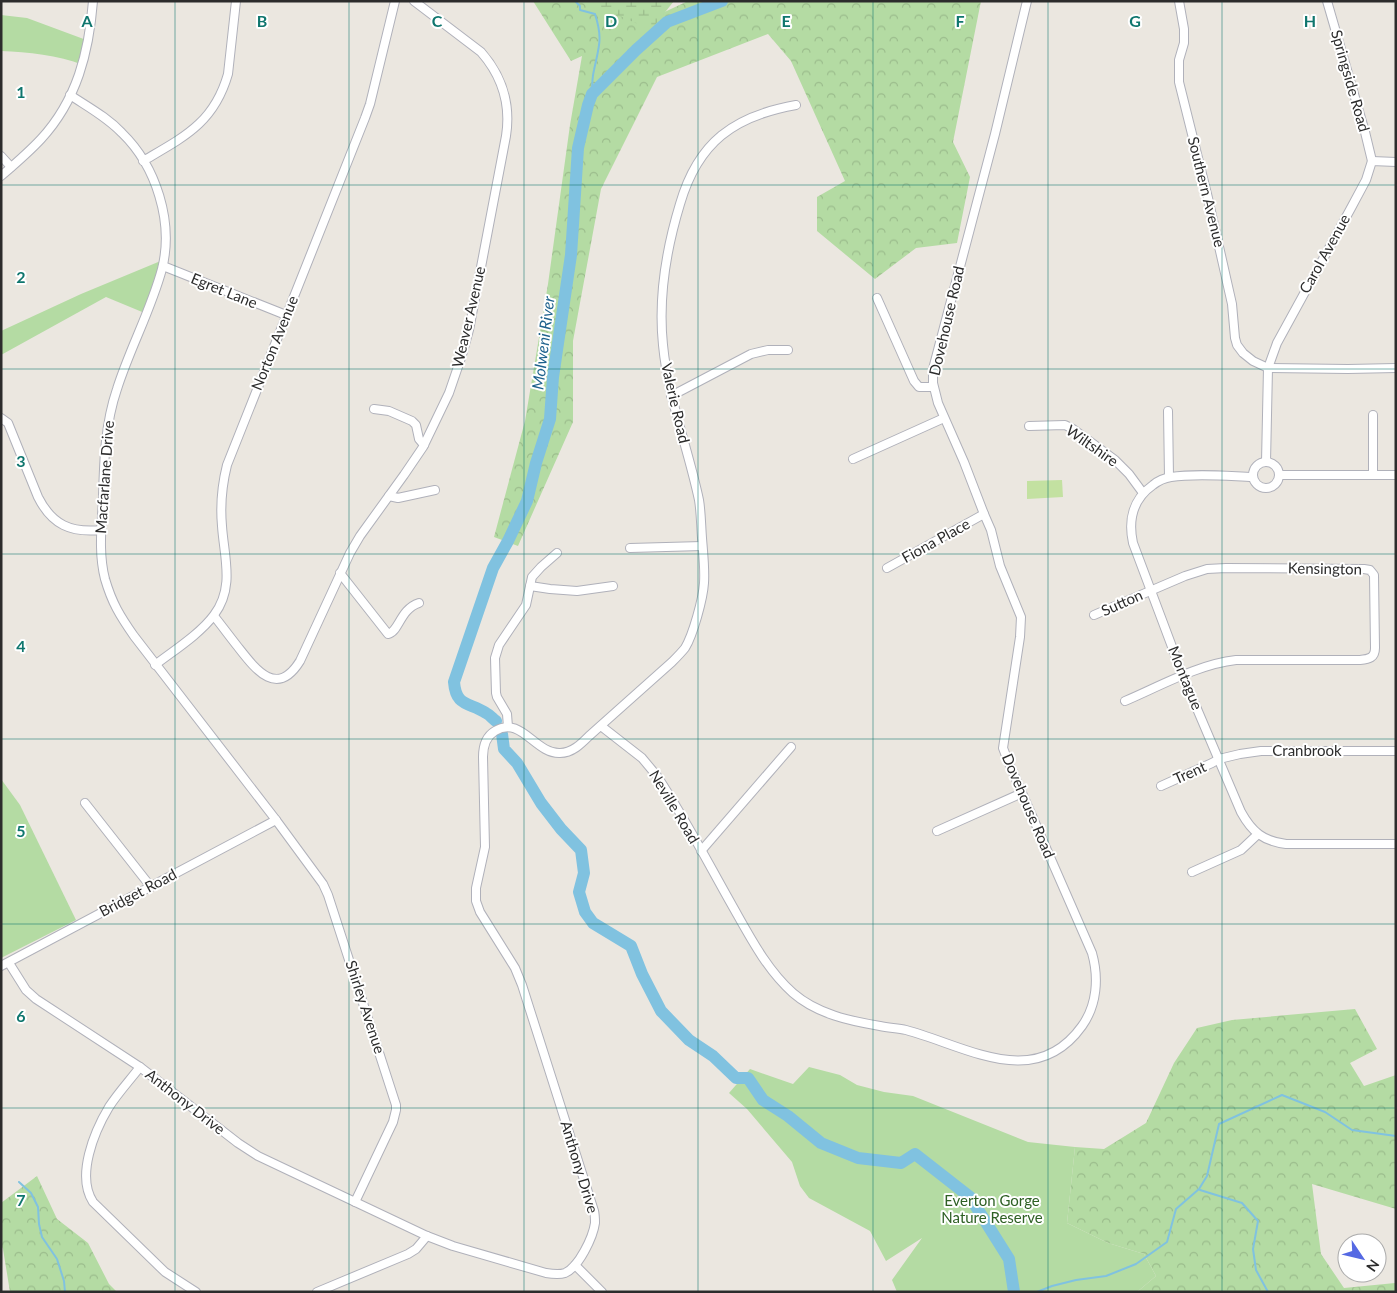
<svg xmlns="http://www.w3.org/2000/svg" width="1397" height="1293" viewBox="0 0 1397 1293" font-family="Lato,sans-serif">
<defs>
<pattern id="forest-crowns" width="20" height="18" patternUnits="userSpaceOnUse" patternTransform="scale(1.25)"><rect width="20" height="18" fill="#b4dba3"/><path d="M2 6a3 3 0 1 1 6 0M12 15a3 3 0 1 1 6 0" fill="none" stroke="#9bbc8c"/></pattern>
<pattern id="wetland-marsh" width="20" height="14" patternUnits="userSpaceOnUse" patternTransform="scale(1.25)"><rect width="20" height="14" fill="#b4dba3"/><path d="M1 5h8M5 5V1M11 12h8M15 12V8" fill="none" stroke="#9bbc8c"/></pattern>
</defs>
<rect width="100%" height="100%" fill="#ebe7e0"/>
<g fill="#b4dba3">
<path d="M1 15 27 18 89 41 83 65C58 55 28 52 1 51Z"/>
<polygon points="163,260 147,314 106,297 1,355 1,331 81,294"/>
<polygon points="1,779 20,805 76,920 1,958"/>
<polygon points="809,1067 840,1075 857,1085 884,1092 913,1096 1028,1142 1075,1147 1067,1223 1108,1243 1144,1254 1156,1276 1137,1292 897,1292 892,1280 922,1238 886,1261 870,1231 809,1198 800,1186 792,1162 747,1109 729,1093 750,1069 793,1084"/>
</g>
<g fill="url(#forest-crowns)">
<polygon points="533,1 662,1 641,23 688,1 981,1 953,142 970,177 957,243 916,248 875,279 817,231 817,197 845,181 791,61 768,34 657,77 601,189 573,341 573,422 518,546 494,537 525,421 548,284 570,125 582,56 571,61"/>
<polygon points="1355,1009 1377,1049 1350,1063 1364,1086 1396,1075 1396,1209 1312,1184 1321,1254 1344,1288 1395,1283 1396,1292 1137,1292 1156,1276 1144,1254 1108,1243 1067,1223 1075,1147 1104,1149 1146,1123 1174,1063 1197,1028 1232,1020"/>
<polygon points="37,1176 57,1219 88,1243 109,1284 117,1292 10,1292 3,1249 1,1245 1,1203"/>
</g>
<polygon fill="url(#wetland-marsh)" points="599,1 674,1 651,30 598,6"/>
<polygon fill="#c3e1a1" points="1062,480 1063,497 1027,499 1027,481"/>
<g fill="none" stroke-linecap="round" stroke-linejoin="round">
<g stroke="#80c2e0" stroke-width="2">
<path d="M575 1 580 6V10L595 14C603 39 599 46 594 70 592 78 592 86 592 94"/>
<polyline points="19,1182 31,1193 38,1207 39,1224 42,1237 57,1259 64,1281 65,1292"/>
<polyline points="1200,1190 1242,1203 1258,1221 1253,1249 1256,1270 1268,1292"/>
<polyline points="1037,1292 1052,1286 1076,1280 1106,1276 1136,1264 1167,1242 1176,1209 1199,1189 1207,1176 1219,1124 1282,1095 1325,1112 1352,1130 1396,1136"/>
</g>
<g stroke="#80c2e0" stroke-width="12">
<path d="M496 721C493 719 490 715 486 713 469 702 456 707 454 682L493 568 508 541 527 501 536 463 550 419 553 377 571 255 578 148 588 105 592 94 636 50 667 22 722 1"/>
<polyline points="502,734 504,749 517,763 541,803 561,829 581,850 584,873 579,892 585,912 593,923 631,946 642,974 661,1011 689,1040 713,1056 736,1078 748,1078 763,1100 788,1116 821,1143 858,1158 901,1163 915,1154 970,1197 1009,1259 1014,1292"/>
</g>
<defs>
<g id="minor">
<polyline points="1179,1 1184,29 1184,43 1179,60 1179,82 1208,198 1232,304 1235,338 1237,345 1243,353 1253,361 1268,368 1348,369 1396,368"/>
<polyline points="1327,1 1365,132 1372,161"/>
<path d="M70 95C88 107 107 117 122 133 156 166 174 222 162 269 151 310 130 348 117 389 105 424 104 460 103 497 102 524 98 552 105 579 112 603 120 616 134 636L276 820 323 884 328 895 396 1105V1110L393 1122 355 1202"/>
<polyline points="1,156 11,167"/>
<path d="M143 161C184 137 214 123 228 74L236 1"/>
<path d="M1 176C15 164 29 152 41 139 77 100 89 52 93 1"/>
<polyline points="163,266 286,315"/>
<polyline points="877,298 914,381 919,387 933,387"/>
<polyline points="671,396 751,354 768,350 788,350"/>
<polyline points="374,409 389,411 412,421 416,425 419,439 424,445"/>
<polyline points="1168,411 1169,477"/>
<polyline points="1373,415 1373,474"/>
<path d="M1 418 8 423 38 497C52 525 71 533 101 530"/>
<polyline points="1029,426 1065,425 1073,429 1115,460 1129,474 1143,493"/>
<polyline points="853,459 944,418"/>
<circle cx="1266" cy="475" r="13"/>
<polyline points="1266,462 1268,368 1277,343 1351,208 1366,180 1372,161 1396,162"/>
<polyline points="1279,475 1396,475"/>
<path d="M1253 477C1227 476 1196 473 1171 477 1164 478 1158 481 1153 485 1133 499 1128 520 1133 543L1183 676 1241 812C1252 832 1263 841 1286 844H1396"/>
<polyline points="389,496 398,498 435,490"/>
<polyline points="630,548 702,546"/>
<polyline points="887,568 984,514"/>
<path d="M340 573 388 634C399 632 400 609 419 603"/>
<polyline points="530,586 550,589 577,591 613,586"/>
<path d="M1094 615 1185 576 1207 569 1226 568 1364 569 1370 570 1374 575 1375 648C1375 658 1369 659 1360 660H1236C1199 664 1160 686 1125 701"/>
<path d="M214 616C222 626 230 637 238 647 256 670 277 698 300 661L350 553 360 536 404 475 423 447 449 393 462 355 469 330 506 136C511 104 502 76 481 52L414 1"/>
<path d="M155 665C173 651 200 634 214 615 235 587 224 557 222 526 220 504 222 485 227 465L365 118 370 104 395 1"/>
<path d="M601 726 642 758 657 776C685 818 708 863 733 907 750 937 767 970 793 993 817 1014 850 1021 880 1026 889 1028 898 1028 906 1030 966 1046 1035 1092 1082 1026 1097 1005 1099 978 1092 953L1008 761 1003 748 1020 637 1021 617 1000 566 991 530 984 514 964 462 938 403 933 383V369L995 134 1027 1"/>
<polyline points="508,727 507,714 497,697 496,693 495,658 499,645 526,605 532,577 541,567 557,553"/>
<polyline points="1161,786 1212,763 1219,759 1240,754 1261,751 1396,751"/>
<polyline points="85,803 151,887"/>
<polyline points="937,831 1022,793"/>
<polyline points="701,851 791,747"/>
<polyline points="1192,872 1241,850 1258,834"/>
<path d="M9 963 26 990 36 999 140 1067 238 1143 258 1156 427 1236 453 1246 546 1273C552 1274 559 1275 565 1273 579 1267 593 1237 595 1223 595 1219 595 1215 594 1211L522 985 515 968 480 912 476 901V888L485 847 483 757C483 747 485 737 495 731 521 715 535 754 560 753 572 753 581 744 589 736L672 662C677 657 681 653 685 648 693 635 703 599 704 583 705 568 703 552 702 538 701 525 701 512 699 500 688 448 668 398 663 345 658 297 666 250 680 204 698 142 734 116 796 105"/>
<polyline points="1,966 276,820"/>
<path d="M140 1067C130 1080 118 1093 109 1107 94 1132 76 1176 93 1202L165 1272 196 1292"/>
<polyline points="575,1265 602,1292"/>
<polyline points="317,1292 408,1254 416,1249 427,1236"/>
</g>
</defs>
<use href="#minor" stroke="#b0b1ba" stroke-width="10"/>
<use href="#minor" stroke="#fff" stroke-width="8"/>
</g>
<path fill="none" stroke="#0f766e" stroke-width="1" stroke-opacity="0.55" d="M175 1V1292M349 1V1292M524 1V1292M698 1V1292M873 1V1292M1048 1V1292M1222 1V1292M1 185H1396M1 369H1396M1 554H1396M1 739H1396M1 924H1396M1 1108H1396"/>
<g text-anchor="middle" stroke-width="4" stroke-linejoin="round" paint-order="stroke">
<g font-size="15" fill="#2c2c2c" stroke="#fff">
<text transform="translate(1350 81) rotate(74)" y="5">Springside Road</text>
<text transform="translate(1206 192) rotate(76)" y="5">Southern Avenue</text>
<text transform="translate(1325 254) rotate(-61)" y="5">Carol Avenue</text>
<text transform="translate(224 291) rotate(22)" y="5">Egret Lane</text>
<text transform="translate(469 317) rotate(-77)" y="5">Weaver Avenue</text>
<text transform="translate(947 321) rotate(-77)" y="5">Dovehouse Road</text>
<text transform="translate(275 343) rotate(-68)" y="5">Norton Avenue</text>
<text transform="translate(675 403) rotate(77)" y="5">Valerie Road</text>
<text transform="translate(1092 446) rotate(35)" y="5">Wiltshire</text>
<text transform="translate(105 477) rotate(-86)" y="5">Macfarlane Drive</text>
<text transform="translate(936 541) rotate(-29)" y="5">Fiona Place</text>
<text transform="translate(1325 569) rotate(1)" y="5">Kensington</text>
<text transform="translate(1122 603) rotate(-24)" y="5">Sutton</text>
<text transform="translate(1185 678) rotate(68)" y="5">Montague</text>
<text x="1307" y="756">Cranbrook</text>
<text transform="translate(1190 773) rotate(-24)" y="5">Trent</text>
<text transform="translate(1028 806) rotate(67)" y="5">Dovehouse Road</text>
<text transform="translate(674 807) rotate(59)" y="5">Neville Road</text>
<text transform="translate(138 893) rotate(-28)" y="5">Bridget Road</text>
<text transform="translate(365 1007) rotate(72)" y="5">Shirley Avenue</text>
<text transform="translate(185 1102) rotate(38)" y="5">Anthony Drive</text>
<text transform="translate(579 1167) rotate(73)" y="5">Anthony Drive</text>
</g>
<g font-size="15" fill="#2e6024" stroke="#fff">
<text x="992" y="1206">Everton Gorge<tspan x="992" dy="17">Nature Reserve</tspan></text>
</g>
<g font-size="16" font-style="italic" fill="#1f628d" stroke="#fff">
<text transform="translate(543 343) rotate(-83)" y="6">Molweni River</text>
</g>
</g>
<g font-size="16" text-anchor="middle" font-weight="bold" fill="#0f766e" stroke="#fff" stroke-width="4" stroke-linejoin="round" paint-order="stroke">
<text x="87" y="27">A</text>
<text x="262" y="27">B</text>
<text x="437" y="27">C</text>
<text x="611" y="27">D</text>
<text x="786" y="27">E</text>
<text x="960" y="27">F</text>
<text x="1135" y="27">G</text>
<text x="1310" y="27">H</text>
<text x="21" y="98">1</text>
<text x="21" y="283">2</text>
<text x="21" y="467">3</text>
<text x="21" y="652">4</text>
<text x="21" y="837">5</text>
<text x="21" y="1022">6</text>
<text x="21" y="1206">7</text>
</g>
<rect width="1397" height="1293" fill="none" stroke="#2c2c2c" stroke-width="5"/>
<g transform="translate(1362 1258) rotate(125)"><circle r="24" fill="#ffffff" stroke="#ababab"/>
<path d="M0-4L9 19L0 12L-9 19Z" fill="#5569e3"/>
<text y="-8" font-size="14" font-weight="bold" text-anchor="middle" fill="#2c2c2c">N</text>
</g>
</svg>
